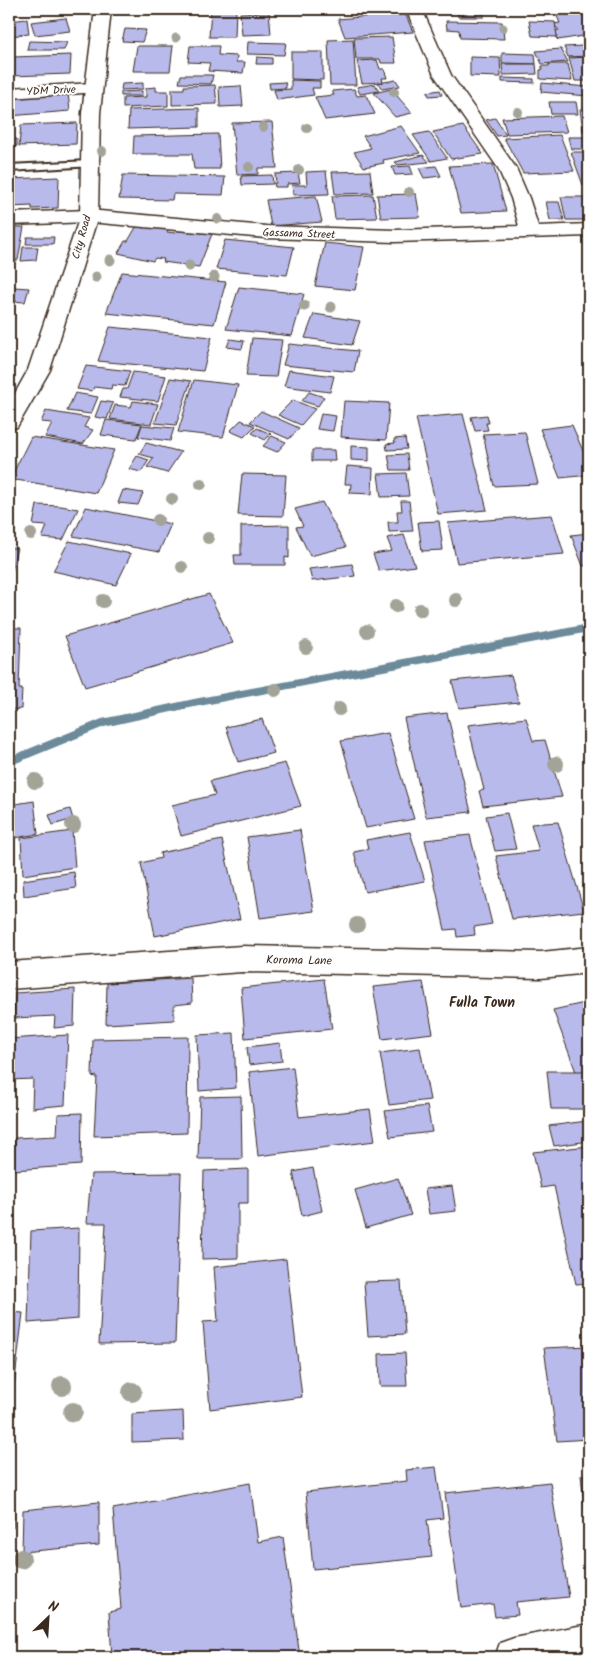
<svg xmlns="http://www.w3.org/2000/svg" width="598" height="1666" viewBox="0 0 598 1666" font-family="Kalam,sans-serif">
<rect width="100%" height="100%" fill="#fff"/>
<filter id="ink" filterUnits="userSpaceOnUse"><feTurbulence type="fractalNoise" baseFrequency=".02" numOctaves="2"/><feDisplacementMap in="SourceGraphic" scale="10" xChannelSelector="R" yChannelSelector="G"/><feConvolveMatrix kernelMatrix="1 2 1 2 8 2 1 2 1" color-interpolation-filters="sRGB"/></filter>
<g filter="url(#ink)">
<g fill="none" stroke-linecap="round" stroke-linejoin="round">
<polygon fill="#6c8a9a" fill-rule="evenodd" points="589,624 589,632 194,707 104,727 9,766 9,757 102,719 194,699"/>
</g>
<g fill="#b8baec" stroke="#3b2a1e">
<polygon points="211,9 236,9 235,37 209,37"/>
<polygon points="441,9 453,9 453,14 441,13"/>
<polygon points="457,9 483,9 484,17 458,17"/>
<polygon points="565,9 589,9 589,35 558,40 550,32 559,30 553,24 560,23 556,14 567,13"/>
<polygon points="269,12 271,34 242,35 240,13"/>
<polygon points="405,13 413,32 345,37 338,19"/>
<polygon points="66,18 70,31 35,35 31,22"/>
<polygon points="27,19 29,34 9,36 9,21"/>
<polygon points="446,21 502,22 504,39 460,38 459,30 447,29"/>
<polygon points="529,21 555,22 557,37 532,36"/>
<polygon points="125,29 146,30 142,42 122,41"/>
<polygon points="392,37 396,63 381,63 380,59 356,59 354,38"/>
<polygon points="353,39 356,85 330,85 328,40"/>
<polygon points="29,41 67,42 64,50 27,50"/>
<polygon points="248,42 286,43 284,55 247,54"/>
<polygon points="137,46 173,46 170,71 133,71"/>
<polygon points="190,46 219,46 218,55 237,56 236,62 245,62 243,73 208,71 210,63 188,62"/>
<polygon points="582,46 587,56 568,57 564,47"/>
<polygon points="561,49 568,62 542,64 536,51"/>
<polygon points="291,52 323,52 323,80 291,79"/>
<polygon points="502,53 535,54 536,64 502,63"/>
<polygon points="71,55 70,74 10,76 12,57"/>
<polygon points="257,57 272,58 272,64 256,64"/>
<polygon points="470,57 500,58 501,77 470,76"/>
<polygon points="589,57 589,81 575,81 569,58"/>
<polygon points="377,60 380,69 384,69 387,78 382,78 383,82 362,83 357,61"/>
<polygon points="502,64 536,64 537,74 503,75"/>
<polygon points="549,64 568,64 572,81 540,79 540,70 542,70 542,66 549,66"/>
<polygon points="181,75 213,75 211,84 179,83"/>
<polygon points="502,78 534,79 534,83 502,82"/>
<polygon points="291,80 320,81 320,88 312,88 314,95 277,100 274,90 291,89"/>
<polygon points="396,80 400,86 382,89 378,83"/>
<polygon points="285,82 286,88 270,89 269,83"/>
<polygon points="143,83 143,89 121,90 122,84"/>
<polygon points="542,83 588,87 588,96 541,92"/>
<polygon points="375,84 379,91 360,94 357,87"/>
<polygon points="215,85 217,104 172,105 172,89 184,89 184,86"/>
<polygon points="241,86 243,106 220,107 219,87"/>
<polygon points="156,87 156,91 168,91 168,106 123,108 123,98 146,97 146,88"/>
<polygon points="354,89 357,96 366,95 375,114 325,120 315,97 334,95 332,91"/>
<polygon points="391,89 412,113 395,117 374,93"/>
<polygon points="440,90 442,95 429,96 427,92"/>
<polygon points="142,91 142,96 121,96 121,92"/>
<polygon points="68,93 70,111 9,116 9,98"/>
<polygon points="549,102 576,102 578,114 551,114"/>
<polygon points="199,108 199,127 128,129 129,110"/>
<polygon points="580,109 589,109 589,132 583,131"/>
<polygon points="562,116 567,132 507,134 502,118"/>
<polygon points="495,118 506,135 497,136 486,120"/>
<polygon points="272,122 277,168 258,168 258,174 237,175 232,123"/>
<polygon points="77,123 76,144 19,146 21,125"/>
<polygon points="401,126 420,153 383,160 384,163 364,167 354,152 371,148 363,136"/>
<polygon points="463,126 483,154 451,159 433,132"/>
<polygon points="429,132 447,158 431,161 413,135"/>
<polygon points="218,134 220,169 194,169 192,154 133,154 134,136"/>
<polygon points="560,135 574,171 523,173 504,138"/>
<polygon points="568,137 589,137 589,149 571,149"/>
<polygon points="9,139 17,139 17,146 9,147"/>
<polygon points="571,152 589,152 589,184 583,185"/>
<polygon points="423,155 429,162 398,165 395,162"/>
<polygon points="493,164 506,211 461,213 449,166"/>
<polygon points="410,166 413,174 395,175 392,167"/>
<polygon points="436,166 441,176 424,178 419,168"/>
<polygon points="326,171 329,194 293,195 292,185 307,185 306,172"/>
<polygon points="370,171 373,193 335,194 332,172"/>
<polygon points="298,173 300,183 287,184 287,187 275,187 274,183 276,183 275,174"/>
<polygon points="123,175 225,177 223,195 173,194 172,200 119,199"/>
<polygon points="272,175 273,184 242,185 241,176"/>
<polygon points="59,177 58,208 32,209 32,206 9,207 9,179"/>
<polygon points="416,194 420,217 381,218 377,195"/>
<polygon points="373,195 377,218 335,219 332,196"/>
<polygon points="316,196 322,222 271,226 266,200"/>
<polygon points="561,197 584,197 589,220 566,220"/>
<polygon points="546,202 559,202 564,220 550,220"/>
<polygon points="138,224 168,229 167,232 175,233 177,230 212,234 199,267 163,262 164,259 155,258 153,261 118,253 125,241 128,241"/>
<polygon points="9,227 24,227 18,260 9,261"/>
<polygon points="27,237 54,237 53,244 26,244"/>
<polygon points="225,240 294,247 287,275 216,269"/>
<polygon points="325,243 364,247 355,290 315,286"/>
<polygon points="23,247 38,247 36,260 21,261"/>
<polygon points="122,272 226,282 214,324 106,313"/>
<polygon points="14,287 29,288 25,302 9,301 9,292 12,292"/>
<polygon points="239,287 304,294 292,336 226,329"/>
<polygon points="314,314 360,321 352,345 305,338"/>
<polygon points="110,327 212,337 203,371 98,361"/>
<polygon points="252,338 282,340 276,377 246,376"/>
<polygon points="230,339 244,341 242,349 227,347"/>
<polygon points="289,344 358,351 354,372 283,365"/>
<polygon points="86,366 130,371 125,386 112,385 111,389 94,387 92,391 77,389"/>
<polygon points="289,370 334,376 330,392 284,386"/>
<polygon points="133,372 166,376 158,401 120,397 123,389 127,389"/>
<polygon points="170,378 191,381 176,425 155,423"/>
<polygon points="194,380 238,385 223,437 178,432"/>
<polygon points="309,392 324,397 318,406 302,401"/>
<polygon points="75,393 98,397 91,414 67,411"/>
<polygon points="293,400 315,409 301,425 278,415"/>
<polygon points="101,401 113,403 107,419 95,417"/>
<polygon points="133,401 158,404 151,424 110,419 115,405 131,407"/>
<polygon points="344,401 389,403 386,440 341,437"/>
<polygon points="46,411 89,418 84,427 93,430 83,444 45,437 52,423 41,422"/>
<polygon points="261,411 299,428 289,439 250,422"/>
<polygon points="321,414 336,416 333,431 317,429"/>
<polygon points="463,414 487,510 438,514 416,418"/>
<polygon points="487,415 489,423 486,423 488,430 475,431 471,417"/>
<polygon points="106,420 142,424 136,439 101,435"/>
<polygon points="241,420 255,426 244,437 230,431"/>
<polygon points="142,425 174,428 170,441 138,437"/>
<polygon points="572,425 589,465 589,475 560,478 540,429"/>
<polygon points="257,428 271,434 265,440 252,433"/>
<polygon points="525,432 538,484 494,486 483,434"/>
<polygon points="272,436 286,442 277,452 263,446"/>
<polygon points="31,437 114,450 96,493 10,479"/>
<polygon points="405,438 407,449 387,450 386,444 395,443 394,439"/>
<polygon points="146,443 181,452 167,473 147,467 154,458 139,454"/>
<polygon points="351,446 369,447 369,461 351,460"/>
<polygon points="312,450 334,450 335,461 312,461"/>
<polygon points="407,454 409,470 391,470 388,455"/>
<polygon points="137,456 149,460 141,472 129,469"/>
<polygon points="347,466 373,468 372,494 350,493 351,484 345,484"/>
<polygon points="406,473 409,496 381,497 378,474"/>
<polygon points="242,474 286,475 283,516 238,515"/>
<polygon points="123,490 143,493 138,505 118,503"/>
<polygon points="401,501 409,501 413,531 389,532 388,522 398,522 397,511 402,511"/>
<polygon points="322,502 346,547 310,556 296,527 303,526 295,509"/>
<polygon points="37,505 61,506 78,509 63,540 42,538 47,526 33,525"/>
<polygon points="86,507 171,524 159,552 73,536"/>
<polygon points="552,515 564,554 457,563 448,523"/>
<polygon points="439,521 443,550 422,551 418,522"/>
<polygon points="289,525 289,558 285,557 285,565 235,565 234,555 241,555 241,526"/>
<polygon points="589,533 589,565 583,566 571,535"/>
<polygon points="404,535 415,566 379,571 373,554 392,551 387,538"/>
<polygon points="69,541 131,554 116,585 53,571"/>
<polygon points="9,548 17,548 11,574 9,574"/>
<polygon points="352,564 355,576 312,581 309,569"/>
<polygon points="209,594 233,643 85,687 65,636"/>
<polygon points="9,628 21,628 19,689 22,689 21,709 9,710"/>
<polygon points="511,675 519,702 459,708 452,681"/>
<polygon points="447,713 471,812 426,817 404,718"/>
<polygon points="526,718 533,741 545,740 562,797 483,806 479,791 484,790 468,725"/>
<polygon points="262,719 274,753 238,762 226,727"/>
<polygon points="388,733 414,819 366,828 341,741"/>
<polygon points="285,763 301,806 181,836 172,805 215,795 210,781"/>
<polygon points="34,801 38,834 9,839 9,805"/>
<polygon points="70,809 73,819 53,825 49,815"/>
<polygon points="507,813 516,849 495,851 486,816"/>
<polygon points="558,822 584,911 512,919 496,856 539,851 531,824"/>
<polygon points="300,830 314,911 260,918 247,837"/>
<polygon points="72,831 75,867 23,875 21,838"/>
<polygon points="410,832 425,881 365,892 354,852 368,849 366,840"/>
<polygon points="470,835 492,924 474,927 475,935 457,937 456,929 445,930 425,840"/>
<polygon points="222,840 240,919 155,936 141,863 161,858 160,853"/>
<polygon points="74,872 76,888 24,896 23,880"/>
<polygon points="9,914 13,952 9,952"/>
<polygon points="191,978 192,1003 174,1005 174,1020 106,1024 107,983"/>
<polygon points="324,979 332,1029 245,1038 241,988"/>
<polygon points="423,982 433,1033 382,1039 373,987"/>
<polygon points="75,989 74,1026 54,1028 55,1016 14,1018 15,993"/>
<polygon points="589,1002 589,1107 553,1010"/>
<polygon points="234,1033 236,1088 199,1091 197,1035"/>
<polygon points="68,1035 65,1105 32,1108 33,1079 9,1080 9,1039"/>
<polygon points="188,1037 187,1133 94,1136 97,1076 92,1077 93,1039"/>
<polygon points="280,1043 282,1061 249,1065 247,1047"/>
<polygon points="420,1048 430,1100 389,1105 380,1053"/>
<polygon points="293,1067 299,1117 370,1109 375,1141 258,1156 249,1072"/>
<polygon points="547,1071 587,1071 589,1109 551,1109"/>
<polygon points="241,1096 242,1159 198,1159 200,1097"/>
<polygon points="427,1106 432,1132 390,1137 385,1111"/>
<polygon points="82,1113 81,1165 14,1170 15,1138 57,1136 58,1114"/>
<polygon points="587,1121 589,1141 554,1146 549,1126"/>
<polygon points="589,1146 589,1283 576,1284 554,1186 541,1188 533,1152"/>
<polygon points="313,1168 322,1211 302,1216 293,1172"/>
<polygon points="248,1169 248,1203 238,1203 238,1258 202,1259 204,1171"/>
<polygon points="181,1173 175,1343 99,1344 106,1223 87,1223 91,1174"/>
<polygon points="398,1178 411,1215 366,1228 355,1190"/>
<polygon points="452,1186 456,1211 429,1214 425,1189"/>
<polygon points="79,1228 78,1319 28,1323 31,1231"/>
<polygon points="286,1259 302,1397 210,1409 203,1322 218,1321 214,1267"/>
<polygon points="401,1281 405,1334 368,1336 364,1282"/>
<polygon points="9,1312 23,1313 9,1428"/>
<polygon points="589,1346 589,1439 557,1441 544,1348"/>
<polygon points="405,1353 407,1386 380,1386 379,1354"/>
<polygon points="183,1411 184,1440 132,1442 132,1414"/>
<polygon points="436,1467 443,1518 427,1520 432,1557 313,1569 306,1492 407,1481 406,1470"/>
<polygon points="581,1475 589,1475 589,1550"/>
<polygon points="550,1482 569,1597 516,1602 518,1615 495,1617 493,1604 461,1608 445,1493"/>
<polygon points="250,1483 258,1542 283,1537 300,1657 112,1657 109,1612 121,1609 113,1509"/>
<polygon points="9,1502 14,1502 13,1528 9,1528"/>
<polygon points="99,1502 99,1545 22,1552 23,1510"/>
</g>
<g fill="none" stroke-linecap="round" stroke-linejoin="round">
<defs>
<polygon id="service" points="89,161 94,164 93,166 9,171 9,165"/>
<g id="minor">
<polygon points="406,9 422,9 451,75 516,168 529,198 538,226 589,224 589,236 395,242 266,238 89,222 9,225 9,213 89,210 266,226 395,230 519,226 511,198 498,168 434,75"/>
<polygon points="93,83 99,84 102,88 99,92 9,98 9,88"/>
<polygon points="242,946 541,952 589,947 589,973 541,978 242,972 9,989 9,962"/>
<polygon points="589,1624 589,1657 495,1657 500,1643 514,1638"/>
</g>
<polygon id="secondary" points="95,9 111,9 100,113 98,216 50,370 17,427 9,429 9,404 28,370 80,216 82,113"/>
</defs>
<use href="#service" stroke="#3b2a1e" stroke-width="4"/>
<use href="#minor" stroke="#3b2a1e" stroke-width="3"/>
<use href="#secondary" stroke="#3b2a1e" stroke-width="3"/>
<use href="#service" fill="#fff" fill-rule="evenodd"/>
<use href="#minor" fill="#fff" fill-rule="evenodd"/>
<use href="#secondary" fill="#fff" fill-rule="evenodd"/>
</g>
<g fill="#a3a497">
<circle cx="503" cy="28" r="4.5"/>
<circle cx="176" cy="38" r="4.5"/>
<circle cx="394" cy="92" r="5"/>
<circle cx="518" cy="112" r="5"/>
<circle cx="263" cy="127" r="5"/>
<circle cx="307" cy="128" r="5"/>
<circle cx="102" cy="151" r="5"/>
<circle cx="249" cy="167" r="5"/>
<circle cx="299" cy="170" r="5"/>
<circle cx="409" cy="192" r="5"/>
<circle cx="218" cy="219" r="5"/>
<circle cx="110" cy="260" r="5.5"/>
<circle cx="189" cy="266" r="5.5"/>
<circle cx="96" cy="277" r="5.5"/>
<circle cx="214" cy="277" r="5.5"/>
<circle cx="304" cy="306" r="5.5"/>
<circle cx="331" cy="307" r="5.5"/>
<circle cx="201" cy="484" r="6"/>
<circle cx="172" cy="499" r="6"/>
<circle cx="158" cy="520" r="6"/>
<circle cx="31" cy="534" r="6"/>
<circle cx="208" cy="538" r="6"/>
<circle cx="182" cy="567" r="6"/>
<circle cx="456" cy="600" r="7"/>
<circle cx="103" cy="601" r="7"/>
<circle cx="396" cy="606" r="7"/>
<circle cx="420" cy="610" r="7"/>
<circle cx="367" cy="631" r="7"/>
<circle cx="306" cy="647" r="7"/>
<circle cx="275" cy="690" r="7"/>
<circle cx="339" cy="709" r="7"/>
<circle cx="556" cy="764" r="8"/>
<circle cx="35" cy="781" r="8"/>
<circle cx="73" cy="825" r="8"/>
<circle cx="357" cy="925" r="8"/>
<circle cx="62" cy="1386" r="10"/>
<circle cx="132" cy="1392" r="10"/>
<circle cx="73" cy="1412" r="10"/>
<circle cx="21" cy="1559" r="10"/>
</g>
</g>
<g text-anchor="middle" stroke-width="4" stroke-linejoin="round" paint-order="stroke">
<g font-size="11" fill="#3b2a1e" stroke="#fff">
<text transform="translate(51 90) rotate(-3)" y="4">YDM Drive</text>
<text transform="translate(299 233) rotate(2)" y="4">Gassama Street</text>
<text transform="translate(81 237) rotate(-74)" y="4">City Road</text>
</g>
<g font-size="12" fill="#3b2a1e" stroke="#fff">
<text transform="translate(299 960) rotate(1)" y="4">Koroma Lane</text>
</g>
<g font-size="14" font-weight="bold" fill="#3b2a1e" stroke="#fff">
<text x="482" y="1007">Fulla Town</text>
</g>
</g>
<rect width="598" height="1666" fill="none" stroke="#fff" stroke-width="30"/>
<rect x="15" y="15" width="568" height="1636" fill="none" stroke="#3b2a1e" stroke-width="2" filter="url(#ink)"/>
<g transform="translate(48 1618) rotate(25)" stroke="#ffffff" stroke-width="4" paint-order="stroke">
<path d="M0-4L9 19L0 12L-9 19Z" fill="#3b2a1e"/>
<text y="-8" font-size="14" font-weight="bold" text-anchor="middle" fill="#3b2a1e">N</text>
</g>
</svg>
